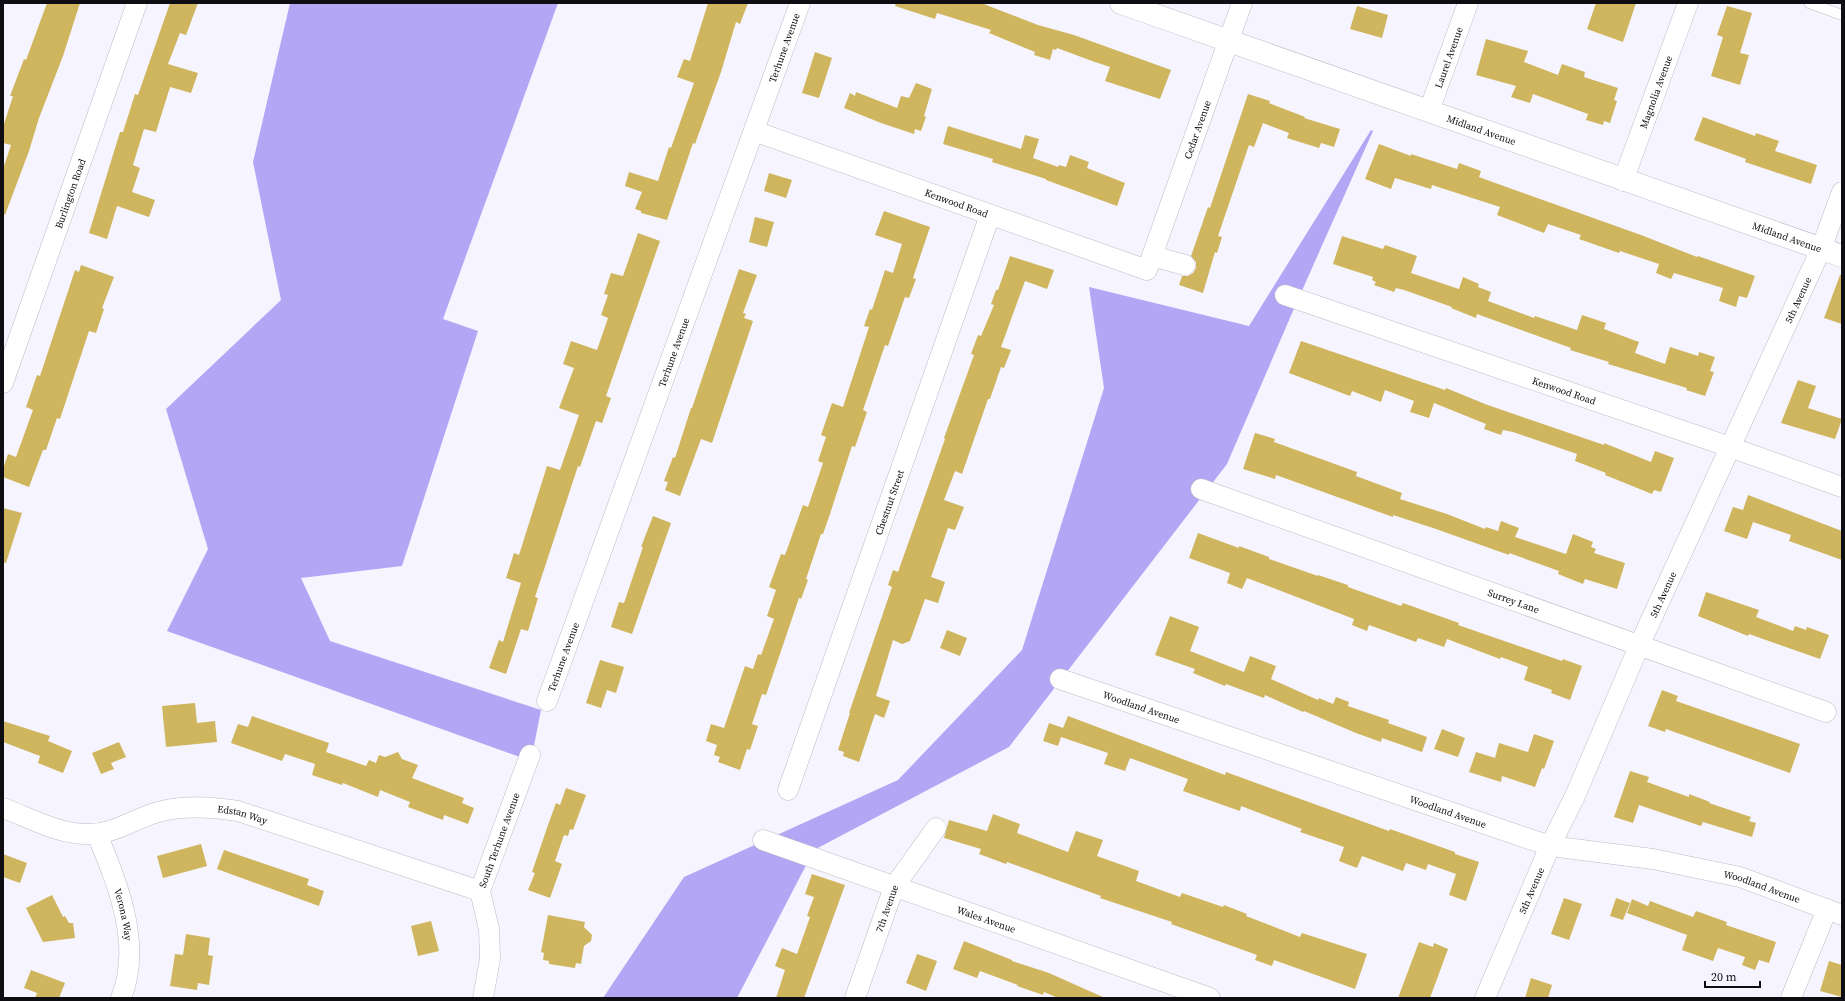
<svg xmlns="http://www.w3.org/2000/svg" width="1845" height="1001" viewBox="0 0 1845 1001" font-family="'Source Serif 4',serif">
<rect width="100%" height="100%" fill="#f6f5ff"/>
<g fill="#b3a7f5">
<polygon points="290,3 558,3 443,319 478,331 402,566 301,578 330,641 541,710 531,761 167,631 208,549 166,409 281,300 253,162"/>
<polygon points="1371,130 1373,131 1296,304 1227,464 1009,747 814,850 737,998 603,998 684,877 898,780 1022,650 1104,388 1089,287 1249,326"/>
</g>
<g fill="#cfb55e">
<polygon points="47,3 80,3 63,56 39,118 29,151 5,215 3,214 3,169 11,145 3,143 3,127 13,96 10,96 24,59 26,60"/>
<polygon points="170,3 198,3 186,35 180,33 168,64 198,73 191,93 170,87 156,132 144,129 133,165 140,168 132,192 155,200 149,217 117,206 107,239 89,233 120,132 123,132 135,94 138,95"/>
<polygon points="708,3 748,3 740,24 736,22 721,72 695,144 693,143 667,220 641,213 641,211 635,209 642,192 625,186 629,172 658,181 669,147 671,148 694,83 677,77 684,59 690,61"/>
<polygon points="896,3 981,3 1038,25 1074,35 1171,70 1160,99 1105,81 1110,67 1092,61 1057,48 1056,50 1053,49 1050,60 1034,55 1035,52 989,33 991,30 937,13 935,19 895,6"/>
<polygon points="1596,3 1636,3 1623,42 1587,29"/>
<polygon points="1357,6 1388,15 1382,38 1350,29"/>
<polygon points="1727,6 1752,13 1740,53 1749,55 1740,85 1711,76 1723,37 1717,35"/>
<polygon points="1486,39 1528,51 1524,62 1558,75 1562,64 1585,72 1584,77 1618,88 1614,100 1617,101 1610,123 1604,121 1603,125 1586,120 1588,114 1533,94 1530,103 1511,97 1516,86 1476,75"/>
<polygon points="815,52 832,58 819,98 802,93"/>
<polygon points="916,83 932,89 924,116 926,117 921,131 915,129 914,134 881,123 844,108 850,93 855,96 856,92 897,108 901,96 909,98"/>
<polygon points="1248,94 1270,101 1269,103 1305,117 1304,118 1340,129 1334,147 1321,143 1319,148 1287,138 1289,133 1263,123 1254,147 1249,145 1218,236 1222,237 1217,253 1215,252 1203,293 1179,285 1182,276 1188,276 1193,273 1196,268 1196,262 1191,256 1208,207 1210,208"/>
<polygon points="1703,117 1755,136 1756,133 1779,141 1775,151 1817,165 1811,184 1745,162 1746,159 1694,140"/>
<polygon points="948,126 1021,149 1025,135 1039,139 1033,158 1058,167 1059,165 1066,167 1070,155 1089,162 1087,168 1125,183 1117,206 1046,180 1046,179 992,162 993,159 943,144"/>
<polygon points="1379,144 1411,156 1411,154 1457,169 1459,163 1481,171 1479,177 1487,180 1641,235 1697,257 1698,256 1755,276 1747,298 1739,296 1736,307 1719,301 1723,288 1674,273 1671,279 1656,273 1659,264 1620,251 1619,253 1579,239 1581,235 1548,224 1544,233 1497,215 1500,207 1432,185 1431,189 1395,178 1391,189 1365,179"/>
<polygon points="769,173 792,180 786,198 764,191"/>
<polygon points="884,211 930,227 913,278 916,279 909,298 905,297 888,346 885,345 863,410 867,412 855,447 852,446 830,514 823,534 821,534 806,579 808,580 801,599 799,598 766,695 762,694 752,724 758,726 750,750 747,749 740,770 718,762 720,757 714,755 717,745 706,741 711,724 724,728 745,666 753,669 758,654 761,655 774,619 767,616 776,590 769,587 781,554 785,555 803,505 808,507 823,463 818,461 826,437 821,435 832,403 843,407 869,327 864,326 870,309 872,310 885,270 893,273 902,244 875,235"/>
<polygon points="755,217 774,222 767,247 749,242"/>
<polygon points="638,233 660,241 606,396 611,398 602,423 596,421 580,467 578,466 535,597 538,598 528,631 521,629 506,674 489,668 499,640 503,642 521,583 506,578 514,553 519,555 547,466 560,470 579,415 559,408 574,368 563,364 571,341 597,350 608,318 601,315 608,295 604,294 611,273 623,276"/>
<polygon points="1342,236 1383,249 1385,245 1417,256 1411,273 1459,289 1463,277 1479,284 1478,287 1491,292 1488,301 1534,318 1535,316 1577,330 1582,315 1606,323 1604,329 1639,342 1635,353 1665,364 1670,347 1698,356 1699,352 1715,357 1710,371 1714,372 1705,396 1686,390 1687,388 1608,364 1609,362 1570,350 1571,348 1477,314 1476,318 1451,308 1452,307 1404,290 1396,288 1394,292 1374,285 1376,282 1372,280 1373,277 1333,264"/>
<polygon points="1010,256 1054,270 1047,289 1025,281 1001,347 1011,350 1004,368 1001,367 990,399 988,399 962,474 955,471 944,500 964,507 955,530 948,528 931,577 945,582 938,603 925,599 910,641 902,644 893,640 876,696 890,701 884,718 875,714 859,762 843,756 844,752 838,750 850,713 849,713 892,587 888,585 893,570 898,572 945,439 944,438 974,355 971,354 978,335 981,336 994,305 991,304 996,290 998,290"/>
<polygon points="81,265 114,277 102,308 104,309 96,333 89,331 60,419 57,418 46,450 43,450 29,487 3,477 3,469 8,454 16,457 33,410 26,407 37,375 40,376 75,270 79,272"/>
<polygon points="739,269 757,275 743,313 746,314 744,318 753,321 712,443 701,439 680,496 665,490 668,482 664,481 673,457 675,458 691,408 692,408"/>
<polygon points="1840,275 1842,275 1842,324 1824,318"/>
<polygon points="1301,341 1445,390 1446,388 1485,404 1604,445 1604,443 1651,462 1655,451 1674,458 1661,492 1654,490 1652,494 1605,475 1606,473 1575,461 1577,454 1513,432 1503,430 1501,435 1484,429 1486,424 1434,403 1429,418 1410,412 1414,401 1385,390 1381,402 1352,391 1350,396 1289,373"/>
<polygon points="1798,380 1816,386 1808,408 1842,419 1835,439 1781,423"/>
<polygon points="1255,433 1275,439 1274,442 1357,472 1356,476 1402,493 1400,499 1447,514 1485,529 1486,527 1498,531 1501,521 1519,528 1515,537 1566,554 1573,534 1593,542 1591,547 1596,549 1594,553 1625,563 1617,589 1585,579 1583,584 1558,574 1559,571 1509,553 1509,555 1436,529 1393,515 1393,517 1276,475 1275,479 1243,469"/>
<polygon points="1748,495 1842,531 1842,560 1789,541 1791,535 1753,522 1747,539 1724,531 1733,507 1743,510"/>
<polygon points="3,508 22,513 6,563 3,562"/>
<polygon points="653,516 671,523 632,634 611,627 619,602 624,603 643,547 641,547"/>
<polygon points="1198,533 1239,548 1239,546 1269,557 1269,559 1318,576 1318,575 1348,585 1348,587 1401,606 1403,603 1459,623 1458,625 1562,661 1563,659 1582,666 1570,700 1551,693 1552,690 1524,680 1528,667 1501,657 1500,659 1447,639 1444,647 1418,638 1416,642 1369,625 1367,631 1352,625 1354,619 1247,578 1242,589 1227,583 1230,573 1189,558"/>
<polygon points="1706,592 1759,610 1756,617 1793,631 1795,626 1806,630 1807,627 1829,635 1820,659 1749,634 1748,636 1698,616"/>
<polygon points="1170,616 1199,627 1190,651 1244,672 1250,656 1276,666 1271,679 1318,700 1319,698 1333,704 1336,697 1349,702 1348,706 1389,720 1388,723 1427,737 1422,752 1382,738 1381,742 1356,733 1304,711 1303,712 1265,695 1264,698 1226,684 1225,686 1193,673 1195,669 1155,655"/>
<polygon points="947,630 967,638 960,656 940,648"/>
<polygon points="600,660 624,667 616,693 607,690 601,708 586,703"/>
<polygon points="1662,690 1678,696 1676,701 1800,744 1790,773 1666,729 1665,732 1648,726"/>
<polygon points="195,703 197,723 215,721 217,742 166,747 162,706"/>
<polygon points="252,716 329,743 326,752 366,766 369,760 376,763 379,755 385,757 398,752 402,759 418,765 412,778 464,798 462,803 474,808 468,824 444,815 443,820 408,807 410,802 380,790 378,797 343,783 342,785 312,775 315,764 285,754 282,761 231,743 238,724 248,727"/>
<polygon points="1068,716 1225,775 1226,772 1389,831 1390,829 1455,852 1455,854 1479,862 1466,901 1449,895 1456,874 1428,864 1426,870 1406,863 1403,871 1362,856 1357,868 1339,861 1344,847 1300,832 1302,829 1241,806 1240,811 1183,791 1188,779 1130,758 1125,771 1104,764 1108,753 1061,737 1058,746 1043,741 1049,723 1063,728"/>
<polygon points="3,721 50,736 48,741 72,751 63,773 38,763 40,756 3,742"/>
<polygon points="1442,729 1465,738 1458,757 1434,749"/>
<polygon points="1534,734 1554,741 1544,769 1542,768 1535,787 1502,776 1501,782 1469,772 1476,752 1495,758 1499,743 1528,752"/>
<polygon points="119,742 126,757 111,763 114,769 101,774 92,753"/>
<polygon points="1630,771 1649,777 1647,782 1689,797 1689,794 1710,802 1709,803 1751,817 1749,821 1756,823 1752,837 1703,822 1701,826 1639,805 1633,823 1614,817"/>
<polygon points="566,788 586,795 573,830 570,829 568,836 564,835 555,861 562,864 550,898 528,890 535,873 532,872 548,825 556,803 560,805"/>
<polygon points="993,814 1020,824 1017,833 1068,852 1076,831 1103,840 1097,856 1139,871 1136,881 1180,897 1182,893 1223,907 1224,905 1247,914 1246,916 1300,937 1302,933 1367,954 1355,989 1274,960 1272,966 1255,960 1257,955 1171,924 1172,922 1100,898 1101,896 1007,862 1006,864 979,854 981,849 944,838 949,820 987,831"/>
<polygon points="201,844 207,866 163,878 157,856"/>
<polygon points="224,850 309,879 307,885 324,891 319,906 217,869"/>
<polygon points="3,854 27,863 20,883 3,877"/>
<polygon points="812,874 845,885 804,998 776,998 785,970 775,966 782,948 797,954 810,917 807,916 814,897 805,894"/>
<polygon points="52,895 63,917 65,916 69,923 73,923 75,938 43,942 26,908"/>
<polygon points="1564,898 1582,904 1569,940 1551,934"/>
<polygon points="1616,898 1630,903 1623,920 1610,916"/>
<polygon points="1632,899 1648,906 1650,901 1693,917 1696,911 1727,922 1726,925 1776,942 1769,963 1759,960 1755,970 1742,965 1745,957 1718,948 1713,961 1682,950 1687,935 1627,913"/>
<polygon points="548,915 585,922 584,927 592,935 591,941 584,946 581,964 576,963 575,968 549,964 549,961 543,960 544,953 541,952"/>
<polygon points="431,921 439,951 418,956 411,926"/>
<polygon points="186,934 210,938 208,955 213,956 209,985 198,983 197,990 170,986 175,954 183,955"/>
<polygon points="964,941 1012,960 1012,961 1049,973 1105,998 1058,998 1044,992 1043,995 1017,986 1018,985 980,971 977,978 953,969"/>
<polygon points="1419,942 1433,947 1434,943 1448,949 1430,998 1398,998"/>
<polygon points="917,954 937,961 926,991 906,983"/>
<polygon points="1829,961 1842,965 1842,997 1820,991"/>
<polygon points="31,970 65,983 59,998 35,998 37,993 24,988"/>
<polygon points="1531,978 1552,985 1548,998 1525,998"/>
</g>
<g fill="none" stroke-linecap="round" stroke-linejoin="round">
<defs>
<polyline id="service" points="1809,3 1842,15"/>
<g id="minor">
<path id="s1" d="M1429 111 1468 3"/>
<path id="s2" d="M754 131 1147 270 1242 3"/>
<path id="s3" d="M1623 181 1688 3"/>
<polyline points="1152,256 1185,265"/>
<path id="s4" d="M1285 295 1730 447 1842 487"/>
<path id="s5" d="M3 383 137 3"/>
<path id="s6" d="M1201 489 1826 712"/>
<path id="s7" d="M1060 679 1550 846 1653 859 1740 877 1842 915"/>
<path id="s8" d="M547 701 800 3"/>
<path id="s9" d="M788 790 990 215"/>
<path id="s10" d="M3 808C30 818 58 834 87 834 115 835 136 817 162 811 187 805 212 807 238 811L480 891"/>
<path id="s11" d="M97 834C117 883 143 944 121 998"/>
<path id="s12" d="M763 840 1210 998"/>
<path id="s13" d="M483 998 490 959 489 929 480 891 530 755"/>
<path id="s14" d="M855 998 894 887 936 828"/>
<path id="s15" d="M1485 998 1550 846 1575 796 1639 646 1821 249 1842 192"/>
<polyline points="1791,998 1827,909"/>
</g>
<g id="tertiary">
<path id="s16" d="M1121 3 1842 256"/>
</g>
</defs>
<use href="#service" stroke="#bbbac6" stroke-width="11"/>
<use href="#minor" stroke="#bbbac6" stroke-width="21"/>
<use href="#tertiary" stroke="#bbbac6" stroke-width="23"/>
<use href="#service" stroke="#fff" stroke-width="10"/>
<use href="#minor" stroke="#fff" stroke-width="20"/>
<use href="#tertiary" stroke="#fff" stroke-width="22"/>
</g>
<g text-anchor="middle" stroke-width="3.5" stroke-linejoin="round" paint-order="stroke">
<g font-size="10" fill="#0e0d11" stroke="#f6f5ff">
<text dy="4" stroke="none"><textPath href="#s8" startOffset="695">Terhune Avenue</textPath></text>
<text dy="4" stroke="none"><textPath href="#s1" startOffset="57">Laurel Avenue</textPath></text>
<text dy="4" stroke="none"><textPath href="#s3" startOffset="95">Magnolia Avenue</textPath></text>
<text dy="4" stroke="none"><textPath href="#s2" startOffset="566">Cedar Avenue</textPath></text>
<text dy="4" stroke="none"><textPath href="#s16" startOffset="382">Midland Avenue</textPath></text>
<text dy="4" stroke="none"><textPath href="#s5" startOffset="201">Burlington Road</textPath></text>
<text dy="4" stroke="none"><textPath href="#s2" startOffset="215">Kenwood Road</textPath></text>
<text dy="4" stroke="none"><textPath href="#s16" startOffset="706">Midland Avenue</textPath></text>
<text dy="4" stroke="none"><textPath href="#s15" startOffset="765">5th Avenue</textPath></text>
<text dy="4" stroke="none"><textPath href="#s8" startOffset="371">Terhune Avenue</textPath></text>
<text dy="4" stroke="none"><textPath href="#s4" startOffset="295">Kenwood Road</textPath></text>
<text dy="4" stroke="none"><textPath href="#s9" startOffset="305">Chestnut Street</textPath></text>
<text dy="4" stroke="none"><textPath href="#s15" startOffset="441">5th Avenue</textPath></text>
<text dy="4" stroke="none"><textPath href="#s6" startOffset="332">Surrey Lane</textPath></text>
<text dy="4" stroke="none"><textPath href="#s8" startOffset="47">Terhune Avenue</textPath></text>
<text dy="4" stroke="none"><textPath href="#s7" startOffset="86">Woodland Avenue</textPath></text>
<text dy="4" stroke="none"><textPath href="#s7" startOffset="410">Woodland Avenue</textPath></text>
<text dy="4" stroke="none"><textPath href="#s10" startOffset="249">Edstan Way</textPath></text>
<text dy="4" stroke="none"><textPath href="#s13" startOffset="163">South Terhune Avenue</textPath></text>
<text dy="4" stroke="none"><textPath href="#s7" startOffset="734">Woodland Avenue</textPath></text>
<text dy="4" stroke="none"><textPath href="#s15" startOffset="117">5th Avenue</textPath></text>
<text dy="4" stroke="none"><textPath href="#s14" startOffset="95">7th Avenue</textPath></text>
<text dy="4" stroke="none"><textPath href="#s11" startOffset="85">Verona Way</textPath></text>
<text dy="4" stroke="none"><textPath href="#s12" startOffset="237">Wales Avenue</textPath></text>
</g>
</g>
<rect width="1845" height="1001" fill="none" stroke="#0e0d11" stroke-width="8"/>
<path d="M1705 981v6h55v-6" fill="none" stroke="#0e0d11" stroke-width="2"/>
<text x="1711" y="981" font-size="12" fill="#0e0d11" stroke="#f6f5ff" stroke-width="3" paint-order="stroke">20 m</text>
</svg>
